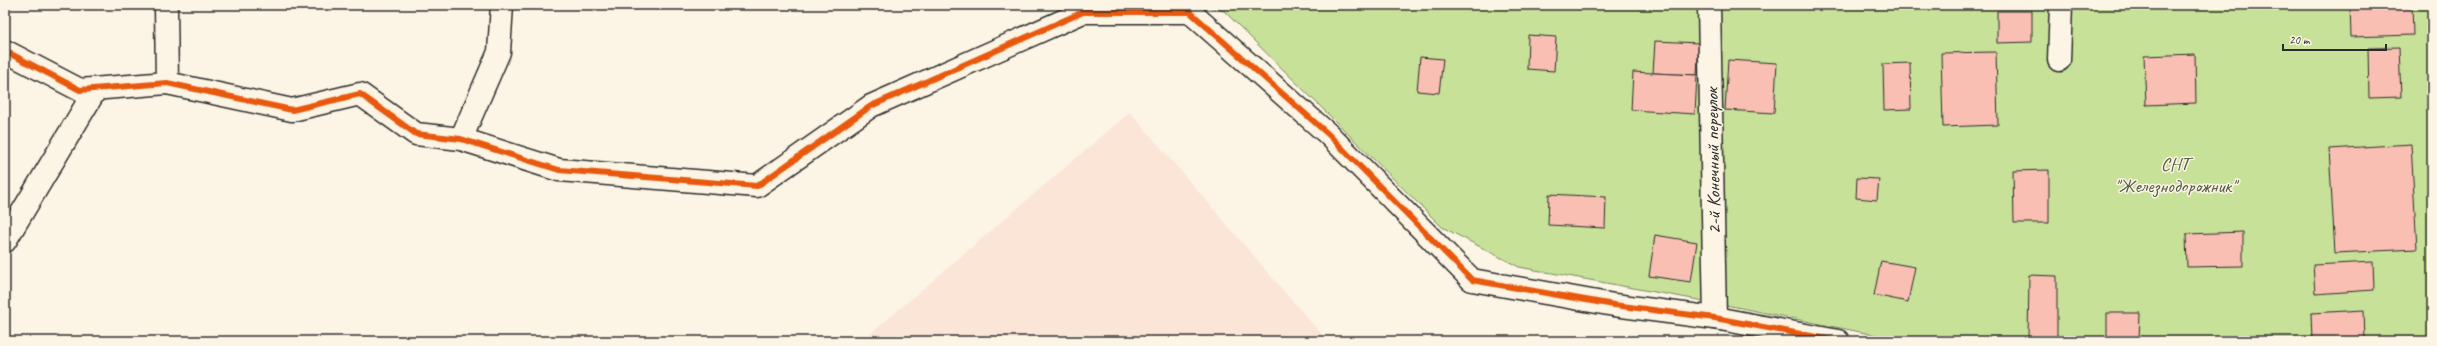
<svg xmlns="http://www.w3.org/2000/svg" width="2437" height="346" viewBox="0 0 2437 346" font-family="Caveat,sans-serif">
<rect width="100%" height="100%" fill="#fcf5e5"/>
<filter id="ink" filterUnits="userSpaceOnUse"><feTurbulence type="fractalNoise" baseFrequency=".025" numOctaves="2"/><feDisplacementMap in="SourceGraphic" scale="8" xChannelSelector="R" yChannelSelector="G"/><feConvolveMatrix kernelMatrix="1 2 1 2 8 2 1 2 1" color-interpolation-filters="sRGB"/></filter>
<g filter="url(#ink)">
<polygon fill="#fbe5d6" points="1130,112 1327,341 862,341"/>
<polygon fill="#c7e298" stroke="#798662" points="1198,5 2432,5 2432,341 1905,341 1731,306 1519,267 1442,227 1224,11"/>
<g fill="#f9bfb2" stroke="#2b2b2b">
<polygon points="1715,5 1768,5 1768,7 1715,9"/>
<polygon points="2350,5 2412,5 2413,35 2351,37"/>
<polygon points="1997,11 2032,11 2032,42 1997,43"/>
<polygon points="1528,35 1556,37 1554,71 1527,69"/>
<polygon points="1655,41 1699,43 1697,75 1653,73"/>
<polygon points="2399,47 2401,97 2369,98 2368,48"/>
<polygon points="1996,52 1998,125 1943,127 1941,53"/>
<polygon points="2195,54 2196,103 2146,105 2144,56"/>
<polygon points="1420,57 1443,59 1439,93 1417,91"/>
<polygon points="1728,60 1777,63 1774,113 1725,110"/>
<polygon points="1910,63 1911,109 1884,110 1883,64"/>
<polygon points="1633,72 1697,75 1695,114 1631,110"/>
<polygon points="2411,144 2417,249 2335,253 2329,149"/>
<polygon points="2049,170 2049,223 2014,223 2013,171"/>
<polygon points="1857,178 1879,179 1877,200 1856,198"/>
<polygon points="1549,194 1606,197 1605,228 1548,225"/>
<polygon points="2243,232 2243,266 2187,267 2186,234"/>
<polygon points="1655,235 1697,242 1691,282 1649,276"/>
<polygon points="1881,261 1915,267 1908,302 1874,295"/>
<polygon points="2373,262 2374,290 2315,294 2313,265"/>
<polygon points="2029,275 2057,276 2057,341 2028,341"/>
<polygon points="2364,310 2365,341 2312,341 2311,313"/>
<polygon points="2107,313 2140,313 2139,341 2107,341"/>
</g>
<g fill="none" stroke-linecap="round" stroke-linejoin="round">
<defs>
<g id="street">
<polyline points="166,5 167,83"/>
<polyline points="1709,5 1715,318"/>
<polyline points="5,51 80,90 167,83 292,110 360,94 416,134 461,139 559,170 757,186 871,106 1083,12 1190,12 1328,134 1472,280 1614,305 1715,318 1838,341"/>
<polyline points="2059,60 2061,5"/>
<polyline points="461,139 499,52 502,5"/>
<polyline points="5,241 96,89"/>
</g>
</defs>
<use href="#street" stroke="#2b2b2b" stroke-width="25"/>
<use href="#street" stroke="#fcf5e5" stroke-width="22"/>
<defs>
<polyline id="cycleway" points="5,51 80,90 167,83 292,110 360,94 416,134 461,139 559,170 757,186 871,106 1083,12 1190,12 1328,134 1472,280 1614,305 1715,318 1838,341"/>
</defs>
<use href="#cycleway" stroke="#fcf5e5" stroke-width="8"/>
<use href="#cycleway" stroke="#e8590c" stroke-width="6"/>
</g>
</g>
<g text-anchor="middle" stroke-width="3" stroke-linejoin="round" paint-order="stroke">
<g font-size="19" fill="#2b2b2b" stroke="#fcf5e5">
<text transform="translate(1712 161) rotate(-91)" y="7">2-й Конечный переулок</text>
</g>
<g font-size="19" fill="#525946" stroke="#fcf5e5">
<text x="2175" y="170">СНТ<tspan x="2175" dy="22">"Железнодорожник"</tspan></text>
</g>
</g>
<rect width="2437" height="346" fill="none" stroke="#fcf5e5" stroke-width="20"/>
<rect x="10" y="10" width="2417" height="326" fill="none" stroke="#2b2b2b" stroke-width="1.5" filter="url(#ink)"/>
<path d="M2283 44v6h103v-6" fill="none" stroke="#2b2b2b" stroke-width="2"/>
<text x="2289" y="44" font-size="12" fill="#2b2b2b" stroke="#fcf5e5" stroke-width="3" paint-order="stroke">20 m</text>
</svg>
